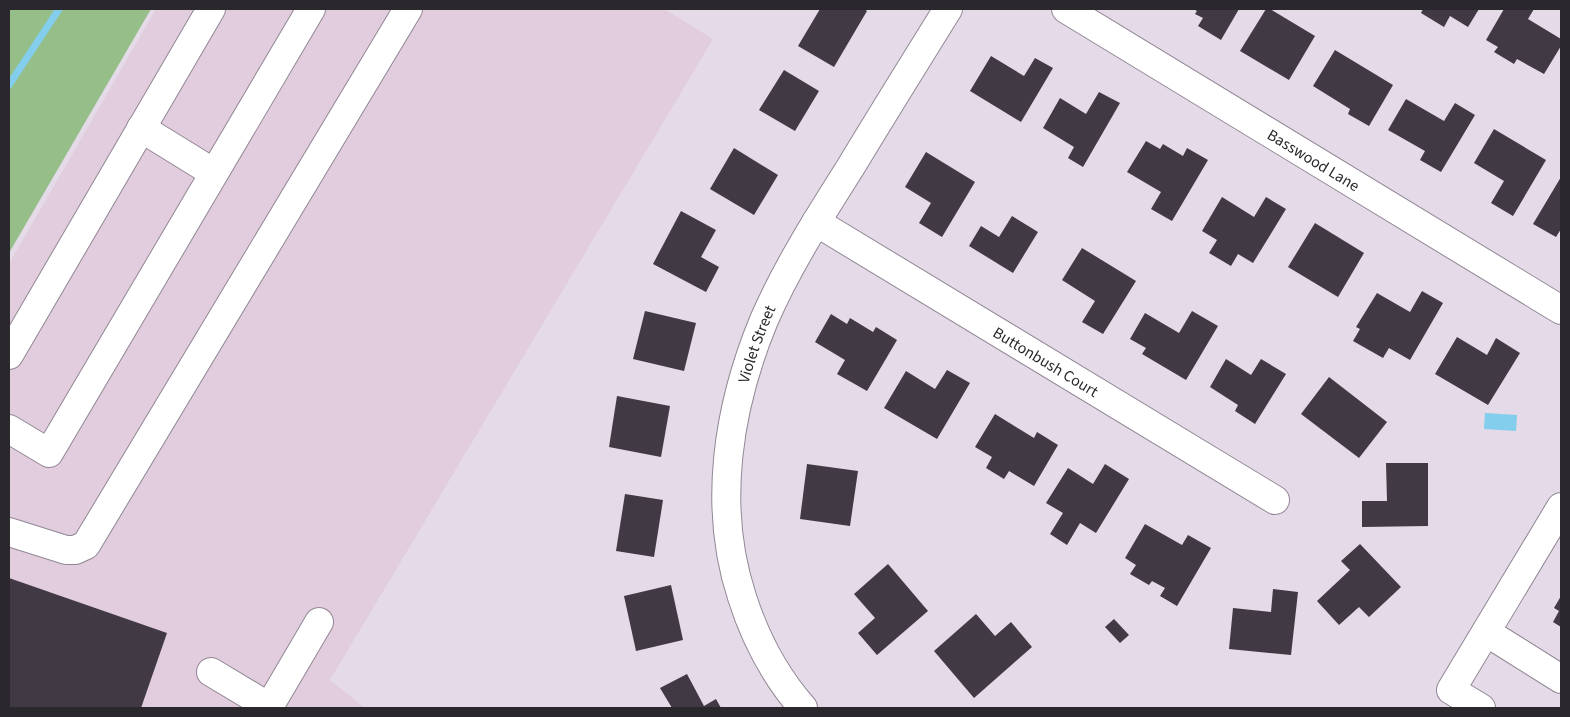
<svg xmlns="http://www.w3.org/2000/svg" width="1570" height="717" viewBox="0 0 1570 717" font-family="'Source Sans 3',sans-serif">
<rect width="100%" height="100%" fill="#e4dae8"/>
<polygon fill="#e1cddd" points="156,9 664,9 713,39 330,680 365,708 9,708 9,264"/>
<polygon fill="#96be88" points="9,9 151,9 9,253"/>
<polygon fill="#82ceec" points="1485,413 1517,415 1516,431 1484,429"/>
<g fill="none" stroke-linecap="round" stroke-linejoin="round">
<polyline stroke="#82ceec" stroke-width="7" points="9,85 59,9"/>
</g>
<g fill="#413944">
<polygon points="820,9 864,9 867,11 834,67 798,46"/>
<polygon points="1193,9 1239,9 1221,40 1198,26 1203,18 1195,14 1197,11"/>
<polygon points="1266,9 1270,9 1315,36 1289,80 1240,51"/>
<polygon points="1423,9 1479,9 1468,27 1450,16 1444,27 1421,13"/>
<polygon points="1504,9 1534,9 1528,19 1561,39 1561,46 1544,74 1517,59 1514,64 1494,52 1498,47 1486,40"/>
<polygon points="1335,50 1393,85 1369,126 1348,114 1350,109 1313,86"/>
<polygon points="991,56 1024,76 1035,58 1053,68 1021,122 970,91"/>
<polygon points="784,70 819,91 795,131 759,110"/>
<polygon points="1099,92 1120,103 1083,167 1068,158 1074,147 1043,128 1060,98 1086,114"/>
<polygon points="1406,99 1444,121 1455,103 1475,115 1441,172 1420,160 1425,151 1388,130"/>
<polygon points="1494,129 1546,160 1513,216 1491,203 1504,181 1474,163"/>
<polygon points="1146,141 1160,149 1163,144 1183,156 1187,148 1208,160 1172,221 1151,209 1161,192 1127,172"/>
<polygon points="734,148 778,175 754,215 710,189"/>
<polygon points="926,152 975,182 942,237 919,223 931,203 905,187"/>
<polygon points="1561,177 1561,229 1556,237 1533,224"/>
<polygon points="1222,197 1254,217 1266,197 1286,209 1253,263 1238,254 1231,266 1209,253 1217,240 1202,231"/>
<polygon points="681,211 716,230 701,257 719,267 706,292 653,264"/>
<polygon points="1012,216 1038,232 1013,273 969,246 981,226 999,237"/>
<polygon points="1315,223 1364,253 1338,297 1288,267"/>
<polygon points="1082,248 1136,281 1103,334 1082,322 1095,301 1062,280"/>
<polygon points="1422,291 1443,303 1410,360 1389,348 1383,358 1353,341 1360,329 1356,327 1377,293 1410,312"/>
<polygon points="645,311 696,323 684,371 633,359"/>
<polygon points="1192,311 1218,326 1186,380 1142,354 1146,348 1130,339 1145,313 1179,333"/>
<polygon points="831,314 847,324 850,318 873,332 876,327 897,340 867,391 837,374 845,360 815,342"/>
<polygon points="1457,337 1487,355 1496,338 1520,353 1488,405 1435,374"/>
<polygon points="1226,359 1251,375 1261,359 1286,374 1255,424 1235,411 1238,405 1210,387"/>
<polygon points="947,370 970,383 937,439 884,408 906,371 935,389"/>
<polygon points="1329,377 1387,422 1359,458 1301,414"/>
<polygon points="617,396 670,406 661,457 609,447"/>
<polygon points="995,414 1034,438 1037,432 1058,445 1034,486 1009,471 1004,479 986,468 992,457 975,447"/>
<polygon points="1386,463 1428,463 1428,526 1362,527 1362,501 1387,501"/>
<polygon points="807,464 858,471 850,526 800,519"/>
<polygon points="1105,464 1129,479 1096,533 1080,523 1067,545 1050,534 1063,513 1046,503 1068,468 1093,484"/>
<polygon points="625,494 663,500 654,557 616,551"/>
<polygon points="1145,524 1182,545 1188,535 1211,548 1177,606 1160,596 1165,588 1152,581 1149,585 1130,574 1136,565 1125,558"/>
<polygon points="1360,544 1401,587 1369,617 1359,607 1339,625 1317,601 1350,570 1341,561"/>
<polygon points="888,564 928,611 877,655 858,633 875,618 854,594"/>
<polygon points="9,578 167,633 141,708 9,708"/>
<polygon points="671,585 683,640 636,651 624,596"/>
<polygon points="1273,589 1298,592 1291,655 1229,649 1233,608 1271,612"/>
<polygon points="1561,596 1561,627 1553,622 1559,611 1554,608"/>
<polygon points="976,614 995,636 1011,622 1032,647 974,698 934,651"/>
<polygon points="1114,619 1129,635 1120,643 1105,627"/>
<polygon points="687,674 704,706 716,699 721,708 672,708 660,688"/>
</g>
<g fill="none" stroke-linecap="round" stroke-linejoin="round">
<defs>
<g id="minor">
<path id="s1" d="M1066 9 1561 310"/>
<polyline points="141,128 214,173"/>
<path id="s2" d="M816 222 1275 500"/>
<polyline points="9,355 211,9"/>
<polyline points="9,429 49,453 311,9"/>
<polyline points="9,532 66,550 75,550 86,545 408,9"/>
<polyline points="1486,632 1561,679"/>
<polyline points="211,672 271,708"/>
<polyline points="269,707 319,622"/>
<path id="s3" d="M803 708C775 676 755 638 742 597 712 506 728 407 764 320 787 267 819 217 850 168 882 115 915 62 948 9"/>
<polyline points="1481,708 1451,690 1561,507"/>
</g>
</defs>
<use href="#minor" stroke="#918795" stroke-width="30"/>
<use href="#minor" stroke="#fff" stroke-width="28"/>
</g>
<g text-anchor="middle" stroke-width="5" stroke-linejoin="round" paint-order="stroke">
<g font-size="16" fill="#2b282d" stroke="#e4dae8">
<text dy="6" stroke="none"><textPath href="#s1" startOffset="290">Basswood Lane</textPath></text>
<text dy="6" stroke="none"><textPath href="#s3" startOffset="386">Violet Street</textPath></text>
<text dy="6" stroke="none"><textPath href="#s2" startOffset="269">Buttonbush Court</textPath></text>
</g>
</g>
<rect width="1570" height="717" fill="none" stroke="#2b282d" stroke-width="20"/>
</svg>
